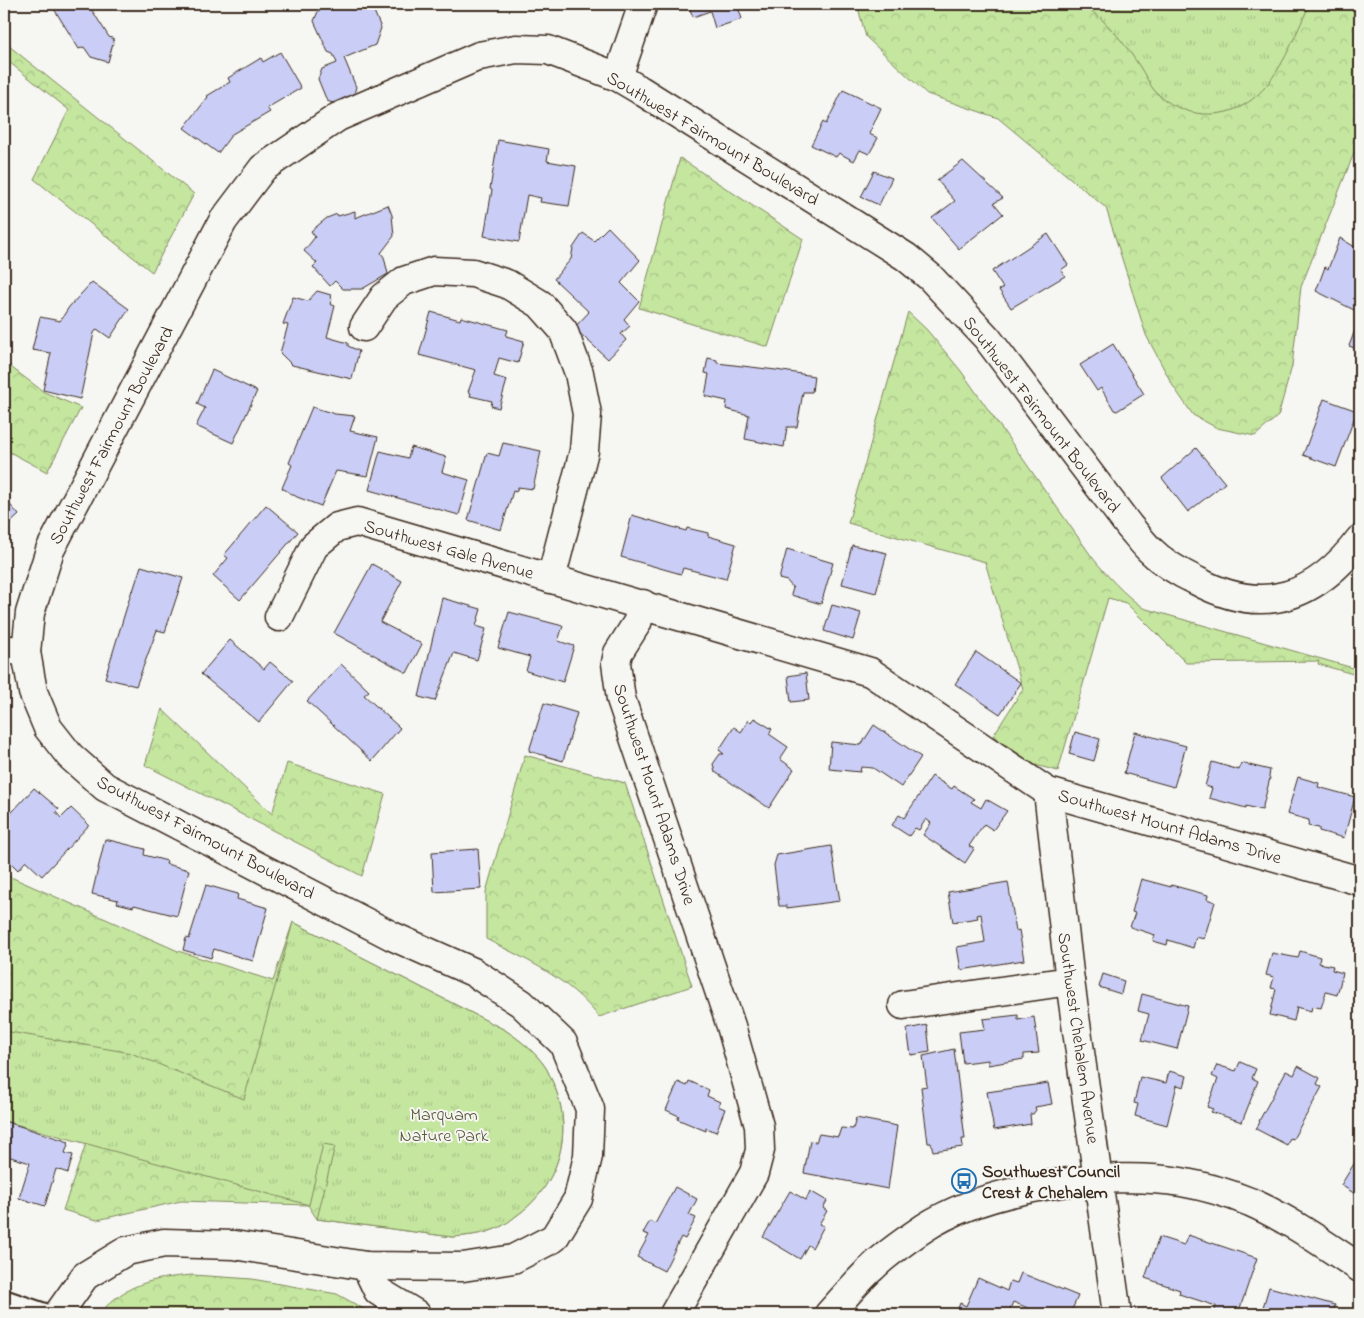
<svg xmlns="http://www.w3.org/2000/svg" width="1364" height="1318" viewBox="0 0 1364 1318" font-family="'Indie Flower',sans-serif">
<defs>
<pattern id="forest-crowns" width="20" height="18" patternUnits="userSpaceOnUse" patternTransform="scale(1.25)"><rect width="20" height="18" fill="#c4e69f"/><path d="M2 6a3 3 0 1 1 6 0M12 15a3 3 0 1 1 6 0" fill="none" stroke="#a9c588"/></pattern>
<pattern id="park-tufts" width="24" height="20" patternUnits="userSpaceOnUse" patternTransform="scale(1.25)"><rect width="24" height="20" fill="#c4e69f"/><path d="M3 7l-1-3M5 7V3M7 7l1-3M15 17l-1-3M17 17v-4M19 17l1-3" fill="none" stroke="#a9c588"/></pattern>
</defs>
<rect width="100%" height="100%" fill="#f6f6f2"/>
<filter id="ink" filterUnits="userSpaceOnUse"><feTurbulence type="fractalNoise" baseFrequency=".02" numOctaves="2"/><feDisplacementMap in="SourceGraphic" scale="10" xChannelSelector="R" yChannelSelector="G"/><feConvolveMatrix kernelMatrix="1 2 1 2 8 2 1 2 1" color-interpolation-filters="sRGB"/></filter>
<g filter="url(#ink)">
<g fill="url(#forest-crowns)" stroke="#80885e">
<polygon points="857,4 1360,4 1360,138 1301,287 1292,366 1278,416 1255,436 1217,428 1193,415 1173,386 1146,335 1106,208 998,118 927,94 866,37"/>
<polygon points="4,42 194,194 152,272 34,179 69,110 4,58"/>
<polygon points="680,158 803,239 768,347 639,308"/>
<path d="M908 312 927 330 961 371 1092 557C1108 577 1123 593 1143 608L1360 670V676L1318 664 1319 661 1186 663 1126 603 1108 598 1058 771 1035 765 993 736 1023 689 985 562 848 523Z"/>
<polygon points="4,362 44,392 81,408 47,472 4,449"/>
<polygon points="162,709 272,814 287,763 385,794 362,876 145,765"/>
<path d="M525 755 625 783 692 986 599 1017C568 978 529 961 486 939V892Z"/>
<path d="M4 874 178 951 273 981 293 922 505 1030C520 1040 534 1051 544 1065 548 1070 550 1077 553 1083 575 1131 559 1186 516 1216 511 1220 506 1224 500 1227 485 1234 468 1236 452 1237L317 1219 308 1205 181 1201 97 1220 63 1210 89 1135 4 1113Z"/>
<path d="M193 1275 252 1279 337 1294 373 1314H99C126 1283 154 1278 193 1275Z"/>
</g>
<g fill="url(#park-tufts)" stroke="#80885e">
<path d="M1080 4H1310C1287 51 1268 117 1204 114 1186 113 1166 104 1154 90 1148 83 1145 74 1140 67 1125 44 1105 17 1080 4Z"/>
<path d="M293 922 505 1030C520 1040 534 1051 544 1065 548 1070 550 1077 553 1083 575 1131 559 1186 516 1216 511 1220 506 1224 500 1227 485 1234 468 1236 452 1237L317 1219 335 1146 323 1144 309 1205 4 1121V1031L131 1053 244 1099Z"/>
</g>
<g fill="#cacef6" stroke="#3b2a1e">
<polygon points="51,4 88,4 109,37 114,39 108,62 91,57 84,47 79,49"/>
<polygon points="321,4 371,4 381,28 375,45 344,58 356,87 353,97 336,104 327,101 318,79 322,69 337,63 333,54 328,52 314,21"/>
<polygon points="688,4 737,4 742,19 715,28 710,11 693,17"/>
<polygon points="280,52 301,88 267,108 270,112 232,134 218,153 184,128 208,97 207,96 230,82 228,78 261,58 263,62"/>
<polygon points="843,90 881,108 869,134 878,138 869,154 860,150 854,161 839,153 836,157 811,145 823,122 826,124"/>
<polygon points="498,140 549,149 547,161 576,166 569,206 540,202 541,198 527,195 519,242 484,236 492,190 490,189"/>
<polygon points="963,161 1003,198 994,203 1003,214 959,249 932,218 955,201 937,180"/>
<polygon points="874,171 892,178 879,205 861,197"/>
<polygon points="388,205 392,215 394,236 381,253 384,257 388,274 362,289 343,289 335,281 330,286 313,267 317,263 304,251 315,237 311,231 327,218 337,214 338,216 355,211 355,218"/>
<polygon points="608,227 640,260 621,283 639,301 624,319 630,326 621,334 626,340 608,359 574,328 589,312 554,279 571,259 573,248 583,233 594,241"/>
<polygon points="1048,234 1068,265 1061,270 1065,276 1011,308 999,290 1003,288 992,271"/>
<polygon points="1340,238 1360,250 1360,313 1316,291 1325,267 1328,269"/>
<polygon points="92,282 129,309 110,338 97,329 94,333 80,399 43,390 51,353 32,350 40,317 60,321 69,307"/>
<polygon points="317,291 331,295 330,298 332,299 330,304 335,306 327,337 348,343 348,346 359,351 352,379 292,365 280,353 288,325 283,324 293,297 308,301"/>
<polygon points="431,312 460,320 461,317 508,330 506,336 524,341 518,363 499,358 494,376 507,380 499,408 491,406 492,401 470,396 471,393 468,392 476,370 419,355"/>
<polygon points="1360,317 1360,350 1349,346"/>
<polygon points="1113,344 1144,394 1117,411 1114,410 1101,388 1097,391 1080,365"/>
<polygon points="708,358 717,360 717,363 776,370 814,376 812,392 803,392 797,427 787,427 784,447 745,439 749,415 726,409 727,401 705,396 709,374 705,373"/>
<polygon points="212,370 257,391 233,443 196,426 205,408 197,404"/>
<polygon points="1324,399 1357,411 1336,467 1303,455"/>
<polygon points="312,407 335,414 355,416 350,431 378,437 368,476 336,471 321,506 297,497 282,488 292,465 289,463"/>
<polygon points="503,443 541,451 533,489 518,487 516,492 513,491 501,530 468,520 487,453 499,456"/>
<polygon points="411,447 446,457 442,472 469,480 459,515 369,490 380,451 408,458"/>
<polygon points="1196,448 1225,483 1188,512 1162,478"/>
<polygon points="4,498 19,515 4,529"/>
<polygon points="266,505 298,532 240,600 213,576 228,558 224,555"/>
<polygon points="632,515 686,531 687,528 708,533 708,536 736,544 726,579 683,568 681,574 621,557"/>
<polygon points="852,545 887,553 876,593 842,584"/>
<polygon points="787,549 833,563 821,604 791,595 793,588 787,581 779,579"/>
<polygon points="372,564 402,581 380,622 422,644 407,673 334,633"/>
<polygon points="141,566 183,578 165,632 157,630 136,686 105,678 132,590 133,591"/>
<polygon points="442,598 481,609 476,626 486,629 477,660 454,653 435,701 419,697"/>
<polygon points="832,605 861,613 853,640 824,631"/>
<polygon points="509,612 563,626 558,641 574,646 563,682 526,671 530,657 498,648"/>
<polygon points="230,640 264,669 270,662 293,681 259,722 201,674"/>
<polygon points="976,652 1021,683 1000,714 955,684"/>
<polygon points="341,664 369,691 364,695 400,728 372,761 307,701"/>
<polygon points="806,673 809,700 791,702 788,676"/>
<polygon points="544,703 577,713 563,761 529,751"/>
<polygon points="754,718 772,729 769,734 788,747 780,759 794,769 769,808 715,772 713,764 720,754 724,754 719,750 734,727 741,732 749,720 751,722"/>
<polygon points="874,725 921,757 901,787 873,768 861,767 860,772 829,769 831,742 861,745"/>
<polygon points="1075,732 1100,739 1094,761 1069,754"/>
<polygon points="1135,732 1186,746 1174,787 1124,773"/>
<polygon points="1212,762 1239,770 1241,763 1270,770 1269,777 1270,778 1262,810 1246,806 1246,808 1209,798 1212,788 1205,786"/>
<polygon points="932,776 952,789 954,786 974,799 971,802 981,808 986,799 1007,811 993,830 984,824 969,846 974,849 965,863 923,835 931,823 926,819 919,830 915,828 909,836 892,825 899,815 904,818"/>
<polygon points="1298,777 1319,783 1318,787 1355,797 1344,838 1319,831 1319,828 1308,826 1309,820 1287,814"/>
<polygon points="34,788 59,809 56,812 61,818 71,808 89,825 42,876 26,861 18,870 4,856 4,821"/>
<polygon points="105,839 145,849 144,855 167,861 166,864 189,870 177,916 134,905 133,907 117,903 118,900 92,894"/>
<polygon points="831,846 840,901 787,908 787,906 779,906 774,865 777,855"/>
<polygon points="478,849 481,889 434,892 432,852"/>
<polygon points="1141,879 1171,887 1171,885 1208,895 1207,899 1215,902 1204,939 1196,937 1193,948 1168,940 1167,945 1153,941 1155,935 1130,927 1135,913 1132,912"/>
<polygon points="1008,882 1016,931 1019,930 1024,960 961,970 957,947 985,942 981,914 977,915 978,918 953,922 948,892"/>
<polygon points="206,885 238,894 237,899 268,908 253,961 214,949 211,958 183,950 186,938 189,939"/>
<polygon points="1300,951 1320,957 1319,963 1333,966 1332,970 1343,973 1337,995 1326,992 1321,1008 1312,1006 1311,1011 1297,1007 1294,1021 1270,1015 1276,989 1271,988 1274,977 1266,975 1272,953 1298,958"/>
<polygon points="1103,974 1124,981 1121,994 1099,987"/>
<polygon points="1142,994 1188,1006 1177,1049 1142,1040 1149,1014 1138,1011"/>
<polygon points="1018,1015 1018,1020 1034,1017 1039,1053 1024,1054 1024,1059 988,1065 988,1060 963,1063 959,1032 985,1029 983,1019"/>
<polygon points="927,1025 930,1052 911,1055 907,1029"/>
<polygon points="954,1049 965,1139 962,1139 963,1147 933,1151 931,1143 928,1143 921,1087 927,1086 923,1056"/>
<polygon points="1240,1062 1256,1069 1252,1078 1258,1081 1242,1122 1211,1112 1213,1109 1207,1107 1218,1079 1212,1076 1217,1065 1236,1071"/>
<polygon points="1298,1066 1320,1078 1317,1084 1322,1087 1293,1139 1290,1138 1287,1145 1256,1129 1260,1122 1259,1121 1286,1071 1294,1075"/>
<polygon points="1169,1071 1187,1076 1184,1087 1177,1085 1167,1125 1135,1116 1138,1104 1134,1103 1140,1077 1166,1083"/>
<polygon points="689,1081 709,1090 707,1096 720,1102 718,1106 725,1109 716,1132 706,1128 706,1131 677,1119 679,1116 666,1110 678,1082 687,1086"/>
<polygon points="1048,1083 1052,1104 1035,1107 1036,1110 1033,1114 1030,1114 1031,1124 994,1130 987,1092"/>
<polygon points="856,1118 897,1126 888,1189 804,1173 810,1141 816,1142 819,1134 838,1137 841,1128 853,1129"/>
<polygon points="4,1121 69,1142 65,1153 73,1155 68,1173 56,1169 45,1206 19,1198 30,1163 4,1155"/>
<polygon points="1360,1154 1360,1197 1341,1185"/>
<polygon points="675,1187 697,1199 689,1215 696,1218 685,1239 681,1237 664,1271 637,1257 649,1235 643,1233 650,1221 655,1224"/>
<polygon points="790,1191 806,1200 810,1191 827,1201 823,1208 827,1211 819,1224 824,1226 812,1248 808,1245 800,1259 763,1237"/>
<polygon points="1188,1235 1257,1258 1238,1314 1214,1314 1216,1306 1179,1294 1180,1290 1145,1278 1159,1237 1184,1245"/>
<polygon points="1021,1273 1078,1296 1070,1314 1043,1314 1013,1302 1008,1314 956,1314 960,1303 966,1306 978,1278 1007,1291 1010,1281 1017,1283"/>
<polygon points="1269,1287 1335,1305 1332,1314 1261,1314"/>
</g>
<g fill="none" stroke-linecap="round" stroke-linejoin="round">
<defs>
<polyline id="service" points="4,1298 51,1314"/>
<g id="minor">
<polyline points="618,77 643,4"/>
<polyline points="364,327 384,297 404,281 434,271 473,273 507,284 540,304 563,330 579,373 587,414 584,451 551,579"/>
<polyline points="643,604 637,623 618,653 616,663 621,699 731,1026 759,1126 760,1150 754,1173 674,1314"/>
<polyline points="279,617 314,546 337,527 357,522 870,672 1048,792 1360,881"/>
<polyline points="4,649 26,652"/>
<polyline points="1048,792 1070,981 1117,1314"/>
<polyline points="903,1005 1070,981"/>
<polyline points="366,1266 378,1291 416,1314"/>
</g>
<g id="tertiary">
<path d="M58 1314 85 1276 126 1251 164 1243 234 1245 366 1266 463 1267 513 1259 554 1238 578 1199 588 1156 590 1109 563 1043 521 1003 473 972 392 936 105 787 70 756 48 728 33 692 26 652 30 613 50 550 223 221 263 168 338 117 479 56 516 49 548 50 618 77 640 90 906 257 930 277 987 338 1129 526C1136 534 1142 542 1149 549 1163 563 1180 573 1197 581 1264 617 1316 597 1360 539"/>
<path d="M829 1314C843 1299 857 1281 873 1267 887 1253 908 1239 924 1228 987 1187 1107 1170 1181 1182 1204 1186 1228 1193 1250 1202 1289 1219 1325 1245 1360 1268"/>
</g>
</defs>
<use href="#service" stroke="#3b2a1e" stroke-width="20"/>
<use href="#minor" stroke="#3b2a1e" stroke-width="31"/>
<use href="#tertiary" stroke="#3b2a1e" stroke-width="31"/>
<use href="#service" stroke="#f6f6f2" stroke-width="16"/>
<use href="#minor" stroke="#f6f6f2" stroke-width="28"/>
<use href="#tertiary" stroke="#f6f6f2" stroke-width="28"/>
</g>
</g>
<defs>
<symbol id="bus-ring" viewBox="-11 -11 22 22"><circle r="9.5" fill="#f6f6f2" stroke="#1f6fb2" stroke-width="1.5"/><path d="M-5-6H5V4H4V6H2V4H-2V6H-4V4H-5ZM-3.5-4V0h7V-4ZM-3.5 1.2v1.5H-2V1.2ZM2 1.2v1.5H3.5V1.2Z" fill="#1f6fb2"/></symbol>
</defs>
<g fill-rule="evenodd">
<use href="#bus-ring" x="950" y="1167" width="28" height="28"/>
</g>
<g text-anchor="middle" stroke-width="4" stroke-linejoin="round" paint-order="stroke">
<g font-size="18" fill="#3b2a1e" stroke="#f6f6f2">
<text transform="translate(713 138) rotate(31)" y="6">Southwest Fairmount Boulevard</text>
<text transform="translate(1042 414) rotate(52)" y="6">Southwest Fairmount Boulevard</text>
<text transform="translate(111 435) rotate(-62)" y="6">Southwest Fairmount Boulevard</text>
<text transform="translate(449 549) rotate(16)" y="6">Southwest Gale Avenue</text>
<text transform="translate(655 794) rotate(72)" y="6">Southwest Mount Adams Drive</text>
<text transform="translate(1170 826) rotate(16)" y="6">Southwest Mount Adams Drive</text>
<text transform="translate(206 837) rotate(28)" y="6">Southwest Fairmount Boulevard</text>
<text transform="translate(1079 1038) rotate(82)" y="6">Southwest Chehalem Avenue</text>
</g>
<g font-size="18" fill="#5d593e" stroke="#f6f6f2">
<text x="444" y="1120">Marquam<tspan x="444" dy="21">Nature Park</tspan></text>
</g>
<g font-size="18" font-weight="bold" fill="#3b2a1e" stroke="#f6f6f2" text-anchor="start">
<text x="982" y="1177">Southwest Council<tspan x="982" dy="21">Crest &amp; Chehalem</tspan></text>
</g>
</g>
<rect width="1364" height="1318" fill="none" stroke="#f6f6f2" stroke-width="20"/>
<rect x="10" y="10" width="1344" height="1298" fill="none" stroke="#3b2a1e" stroke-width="2" filter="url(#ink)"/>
</svg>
